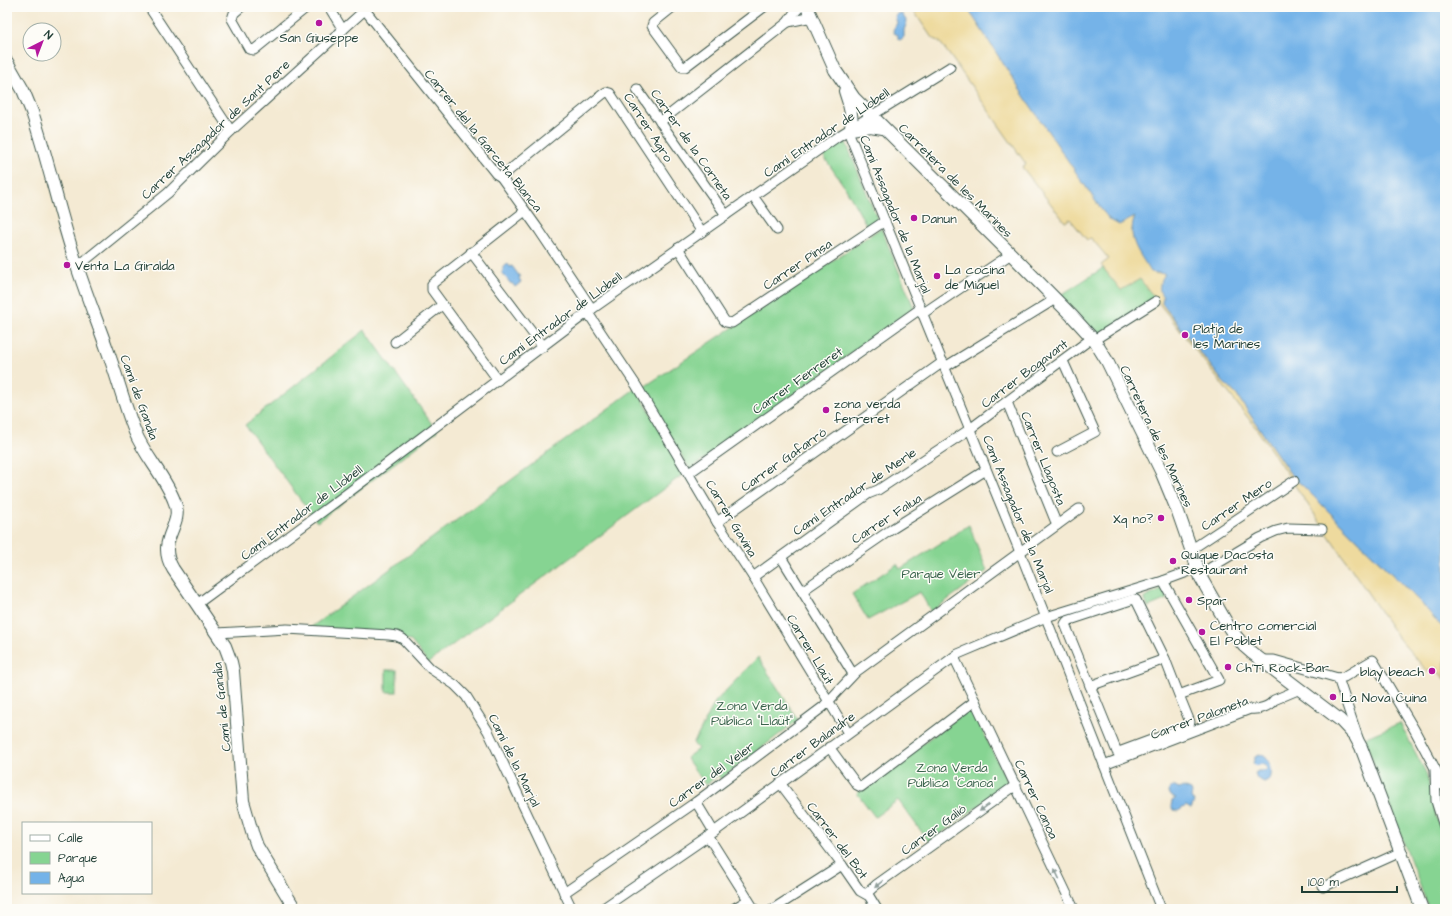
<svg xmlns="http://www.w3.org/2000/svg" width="1452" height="916" viewBox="0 0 1452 916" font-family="'Architects Daughter',sans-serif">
<rect width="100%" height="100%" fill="#fdfcf7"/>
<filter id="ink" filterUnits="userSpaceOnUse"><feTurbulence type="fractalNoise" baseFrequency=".025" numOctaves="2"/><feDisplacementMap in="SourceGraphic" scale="8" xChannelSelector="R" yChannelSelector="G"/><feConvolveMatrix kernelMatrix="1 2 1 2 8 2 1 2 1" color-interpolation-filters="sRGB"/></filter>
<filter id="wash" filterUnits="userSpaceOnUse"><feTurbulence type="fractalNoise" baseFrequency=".012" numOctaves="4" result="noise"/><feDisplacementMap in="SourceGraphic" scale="16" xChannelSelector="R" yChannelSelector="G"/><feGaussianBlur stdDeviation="0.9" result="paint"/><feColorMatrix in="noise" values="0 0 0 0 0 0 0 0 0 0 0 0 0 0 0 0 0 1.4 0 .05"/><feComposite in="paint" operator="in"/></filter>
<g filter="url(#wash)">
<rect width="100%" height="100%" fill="#f4ead3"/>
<g fill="#86d492" stroke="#528863">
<polygon points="842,140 845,140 877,218 875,223 868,228 846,189 822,154 822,151"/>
<polygon points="881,228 914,308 690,469 641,389"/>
<polygon points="1103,268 1121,290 1140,279 1156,299 1102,333 1095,332 1062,298 1061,295"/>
<polygon points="365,330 437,431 317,522 245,425"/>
<polygon points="636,388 685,473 428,663 411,641 310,628"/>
<polygon points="969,525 987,571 931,612 920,592 868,620 852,594 897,564 900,569"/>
<polygon points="1163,589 1167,599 1148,607 1144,598"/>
<polygon points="758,657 798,720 721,779 718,775 706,785 686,758 698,749 693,743 697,737 715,702"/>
<rect x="386" y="670" width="11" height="22"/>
<polygon points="971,707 1007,781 1006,786 929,842 898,800 875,817 857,793"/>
<polygon points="1400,723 1425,771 1428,780 1436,817 1445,838 1445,909 1429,909 1364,738"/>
</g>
<path fill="#eeda9e" stroke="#868c69" d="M911 7H967L1024 96 1101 209 1110 220 1135 217C1125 241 1142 256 1156 274L1161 273 1165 274 1160 283 1163 297 1162 303 1168 312 1224 383 1236 394 1294 479 1301 484 1422 604 1445 630V680L1436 668 1428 672 1399 639 1256 428 1140 279 1121 290 1101 265 1109 259 1091 238 1087 240 1070 219 1065 222 1022 167 1026 164 951 57 939 41 932 38Z"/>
<g fill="#74b3e8" stroke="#4a788e">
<path d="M967 7H1445V630L1422 604 1301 484 1294 479 1236 394 1224 383 1162 303 1163 297C1157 289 1160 282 1165 274L1151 272C1140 254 1126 239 1135 217L1119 225 1110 220 1101 209 1024 96Z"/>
<polygon points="898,13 902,14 907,22 904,30 904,37 900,40 898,39 898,35 894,33 893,30 897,23 895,16"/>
<polygon points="508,264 510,267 512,266 520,277 519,278 521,282 515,287 512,283 511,284 502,273 503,272 503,267"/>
<path d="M1259 754C1269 755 1274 771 1270 779L1264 782 1257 778 1255 773 1258 771H1266L1267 769V767L1262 764 1256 766 1253 763 1255 757Z"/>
<polygon points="1173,786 1179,789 1183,787 1191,790 1192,793 1191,797 1194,802 1191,809 1186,806 1178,811 1173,810 1171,806 1172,801 1176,798 1170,796 1168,792 1170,789"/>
</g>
</g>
<g filter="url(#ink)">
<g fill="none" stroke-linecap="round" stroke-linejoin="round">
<defs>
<g id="minor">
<polyline points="149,7 231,131"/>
<polyline points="241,7 234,13 232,19 249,49 254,50 307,7"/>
<polyline points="329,7 343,30"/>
<polyline points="673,7 653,23 652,26 682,67 685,67 764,7"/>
<polyline points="365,10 496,174 501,177 539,230 592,309"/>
<polyline points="788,22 812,17"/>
<polyline points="637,89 726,215"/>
<polyline points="660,122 788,22 794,13 800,7"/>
<polyline points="848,131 1020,552 1161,909"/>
<polyline points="501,177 603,94 606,92 610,93 702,232"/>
<polyline points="753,196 777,230"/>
<polyline points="678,248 724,320 726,322 732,323 885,221"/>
<polyline points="471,252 543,347"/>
<polyline points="77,267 168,193 231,131 368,7"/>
<polyline points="588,313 636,385 717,522 753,577 848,733"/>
<polyline points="922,314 1011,254"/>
<polyline points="1094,340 1156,301"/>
<polyline points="395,342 442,305"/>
<polyline points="945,367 1049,303 1054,297"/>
<polyline points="498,380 432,290 432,284 525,211"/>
<polyline points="1007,402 1057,525"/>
<polyline points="1057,452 1095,432 1063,361"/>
<polyline points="689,473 920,309"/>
<polyline points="717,522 943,362"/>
<polyline points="1192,549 1294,481"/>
<polyline points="781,557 853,674"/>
<polyline points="1200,574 1260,538 1276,531 1288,528 1322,529"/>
<polyline points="753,577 868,494 878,490 970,429 1092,338"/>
<polyline points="1163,581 1219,680 1179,695 1165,659 1136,600 1134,599 1067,621 1065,624 1117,752 1119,752 1189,726 1190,722 1179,695"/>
<polyline points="802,591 892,529 986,470"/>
<polyline points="197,604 341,498 592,309 837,137 950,67"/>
<polyline points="217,633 287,629 389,635 397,636 403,639 431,669 455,685 466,696 488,731 572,909"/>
<polyline points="954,657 1074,909"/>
<polyline points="1261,660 1274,660 1338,678 1358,738"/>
<polyline points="1338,678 1344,677 1373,660 1414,729 1445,787"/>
<polyline points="1090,686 1165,659"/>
<polyline points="829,747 857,785 861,787 975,701"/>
<path d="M1104 765 1250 709C1258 710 1269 707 1274 700L1300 689"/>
<polyline points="1435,770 1436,801 1445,830"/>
<polyline points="780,783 842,865 860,891 869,896 877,909"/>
<polyline points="696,802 714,832"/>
<polyline points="708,836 754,909"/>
<polyline points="1323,887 1401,852"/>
<polyline points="564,893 696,802 823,707 857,671 1079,509"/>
<polyline points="866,894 876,885 1016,785"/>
<polyline points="602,909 714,832 958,654 1046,617 1163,581 1198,568"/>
<polyline points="733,909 748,900"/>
<polyline points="773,909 842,865"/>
</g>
<g id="major">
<polyline points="807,7 835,70 854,98 1011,254 1073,317 1094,340 1107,361 1161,471 1178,512 1201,578 1230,629 1244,646 1252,653 1340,720 1355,736 1361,747 1422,909"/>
<path d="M7 62 23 90 32 112C49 163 60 216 77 266 86 294 97 321 107 349 117 376 124 404 135 432 145 457 166 477 175 503 184 526 155 539 173 569L225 646 231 662 233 671 243 801 252 832 257 846 295 909"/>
<path d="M845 91C849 102 853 117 851 129L870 126 883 128"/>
</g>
</defs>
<use href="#minor" stroke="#3f574c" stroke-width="11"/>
<use href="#major" stroke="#3f574c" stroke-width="14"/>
<use href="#minor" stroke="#fff" stroke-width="9"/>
<use href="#major" stroke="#fff" stroke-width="12"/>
</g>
<defs><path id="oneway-solid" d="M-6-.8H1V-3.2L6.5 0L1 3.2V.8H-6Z"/></defs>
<g fill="#8f9e9a">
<use href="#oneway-solid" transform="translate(984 808) rotate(144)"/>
<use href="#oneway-solid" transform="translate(1057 874) rotate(-115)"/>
<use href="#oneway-solid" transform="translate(879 884) rotate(140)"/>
</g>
</g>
<g fill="#b5179e" stroke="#fdfcf7" stroke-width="1.5">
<circle cx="319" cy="23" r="4"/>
<circle cx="914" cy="218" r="4"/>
<circle cx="67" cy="265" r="4"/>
<circle cx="937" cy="276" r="4"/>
<circle cx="1185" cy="335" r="4"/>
<circle cx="826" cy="410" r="4"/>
<circle cx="1161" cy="518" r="4"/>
<circle cx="1173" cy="561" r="4"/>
<circle cx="1189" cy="600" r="4"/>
<circle cx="1202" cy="632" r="4"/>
<circle cx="1228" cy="667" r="4"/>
<circle cx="1432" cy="671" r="4"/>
<circle cx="1333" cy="697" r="4"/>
</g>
<g text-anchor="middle" stroke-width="3" stroke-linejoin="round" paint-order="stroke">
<g font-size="13" fill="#1f3d34" stroke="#fdfcf7" text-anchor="start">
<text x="319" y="42" text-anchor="middle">San Giuseppe</text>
<text x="922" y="223">Danun</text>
<text x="75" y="270">Venta La Giralda</text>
<text x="945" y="274">La cocina<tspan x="945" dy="15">de Miguel</tspan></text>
<text x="1193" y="333">Platja de<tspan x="1193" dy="15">les Marines</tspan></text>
<text x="834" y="408">zona verda<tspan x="834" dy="15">ferreret</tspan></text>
<text x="1153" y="523" text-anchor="end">Xq no?</text>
<text x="1181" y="559">Quique Dacosta<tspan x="1181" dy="15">Restaurant</tspan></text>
<text x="1197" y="605">Spar</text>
<text x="1210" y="630">Centro comercial<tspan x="1210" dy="15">El Poblet</tspan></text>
<text x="1236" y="672">Ch'Ti Rock-Bar</text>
<text x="1424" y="676" text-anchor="end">blay beach</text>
<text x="1341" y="702">La Nova Cuina</text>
</g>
<g font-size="13" fill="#1f3d34" stroke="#fdfcf7">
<text transform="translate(649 127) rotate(57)" y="5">Carrer Agro</text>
<text transform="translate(215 129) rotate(-43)" y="5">Carrer Assagador de Sant Pere</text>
<text transform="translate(826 132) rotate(-34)" y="5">Camí Entrador de Llobell</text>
<text transform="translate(484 140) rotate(51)" y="5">Carrer del la Garceta Blanca</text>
<text transform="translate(692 144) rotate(55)" y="5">Carrer de la Corneta</text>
<text transform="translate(956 180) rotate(45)" y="5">Carretera de les Marines</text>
<text transform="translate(896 214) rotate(68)" y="5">Camí Assagador de la Marjal</text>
<text transform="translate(797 264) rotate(-34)" y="5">Carrer Pinsa</text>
<text transform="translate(560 318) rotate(-36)" y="5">Camí Entrador de Llobell</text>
<text transform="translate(1024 373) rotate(-37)" y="5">Carrer Bogavant</text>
<text transform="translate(797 380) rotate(-35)" y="5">Carrer Ferreret</text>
<text transform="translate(140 397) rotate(70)" y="5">Camí de Gandia</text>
<text transform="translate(1157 436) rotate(65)" y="5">Carretera de les Marines</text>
<text transform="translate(1044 458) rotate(68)" y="5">Carrer Llagosta</text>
<text transform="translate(783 459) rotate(-35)" y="5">Carrer Gafarró</text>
<text transform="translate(854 491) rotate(-34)" y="5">Camí Entrador de Merle</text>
<text transform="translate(1236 504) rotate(-34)" y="5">Carrer Mero</text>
<text transform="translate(301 512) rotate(-37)" y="5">Camí Entrador de Llobell</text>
<text transform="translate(1019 514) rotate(68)" y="5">Camí Assagador de la Marjal</text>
<text transform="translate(732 518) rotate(59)" y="5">Carrer Gavina</text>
<text transform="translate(886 518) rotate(-33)" y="5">Carrer Falua</text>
<text transform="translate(811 649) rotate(59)" y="5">Carrer Llaüt</text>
<text transform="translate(221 707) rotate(-96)" y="5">Camí de Gandia</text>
<text transform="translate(1199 717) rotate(-20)" y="5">Carrer Palometa</text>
<text transform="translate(812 744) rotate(-36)" y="5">Carrer Balandre</text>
<text transform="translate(515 760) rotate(64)" y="5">Camí de la Marjal</text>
<text transform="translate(711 774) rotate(-36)" y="5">Carrer del Veler</text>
<text transform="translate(1037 799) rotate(65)" y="5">Carrer Canoa</text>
<text transform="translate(933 829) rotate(-36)" y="5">Carrer Galió</text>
<text transform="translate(838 840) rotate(53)" y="5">Carrer del Bot</text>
</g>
<g font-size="13" fill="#39634c" stroke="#fdfcf7">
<text x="941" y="578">Parque Veler</text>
<text x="752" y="710">Zona Verda<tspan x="752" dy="15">Pública "Llaüt"</tspan></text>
<text x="952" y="772">Zona Verda<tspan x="952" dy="15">Pública "Canoa"</tspan></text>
</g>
</g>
<rect width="1452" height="916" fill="none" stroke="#fdfcf7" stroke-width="24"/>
<rect x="22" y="822" width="130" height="72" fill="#fdfcf7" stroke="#a4b0a9"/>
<rect x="30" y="835" width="20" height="6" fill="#ffffff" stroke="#a4b0a9"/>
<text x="58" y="842" font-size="12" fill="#1f3d34">Calle</text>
<rect x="30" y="852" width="20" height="12" fill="#86d492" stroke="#a4b0a9"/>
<text x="58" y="862" font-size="12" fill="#1f3d34">Parque</text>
<rect x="30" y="872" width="20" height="12" fill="#74b3e8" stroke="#a4b0a9"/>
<text x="58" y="882" font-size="12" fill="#1f3d34">Agua</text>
<g transform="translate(42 42) rotate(42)"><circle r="19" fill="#fdfcf7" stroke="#a4b0a9"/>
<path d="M0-3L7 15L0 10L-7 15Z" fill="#b5179e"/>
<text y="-6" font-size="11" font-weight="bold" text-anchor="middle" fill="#1f3d34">N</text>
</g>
<path d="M1302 886v6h95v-6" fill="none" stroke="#1f3d34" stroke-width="2"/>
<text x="1308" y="886" font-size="12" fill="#1f3d34" stroke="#fdfcf7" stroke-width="3" paint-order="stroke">100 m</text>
</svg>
